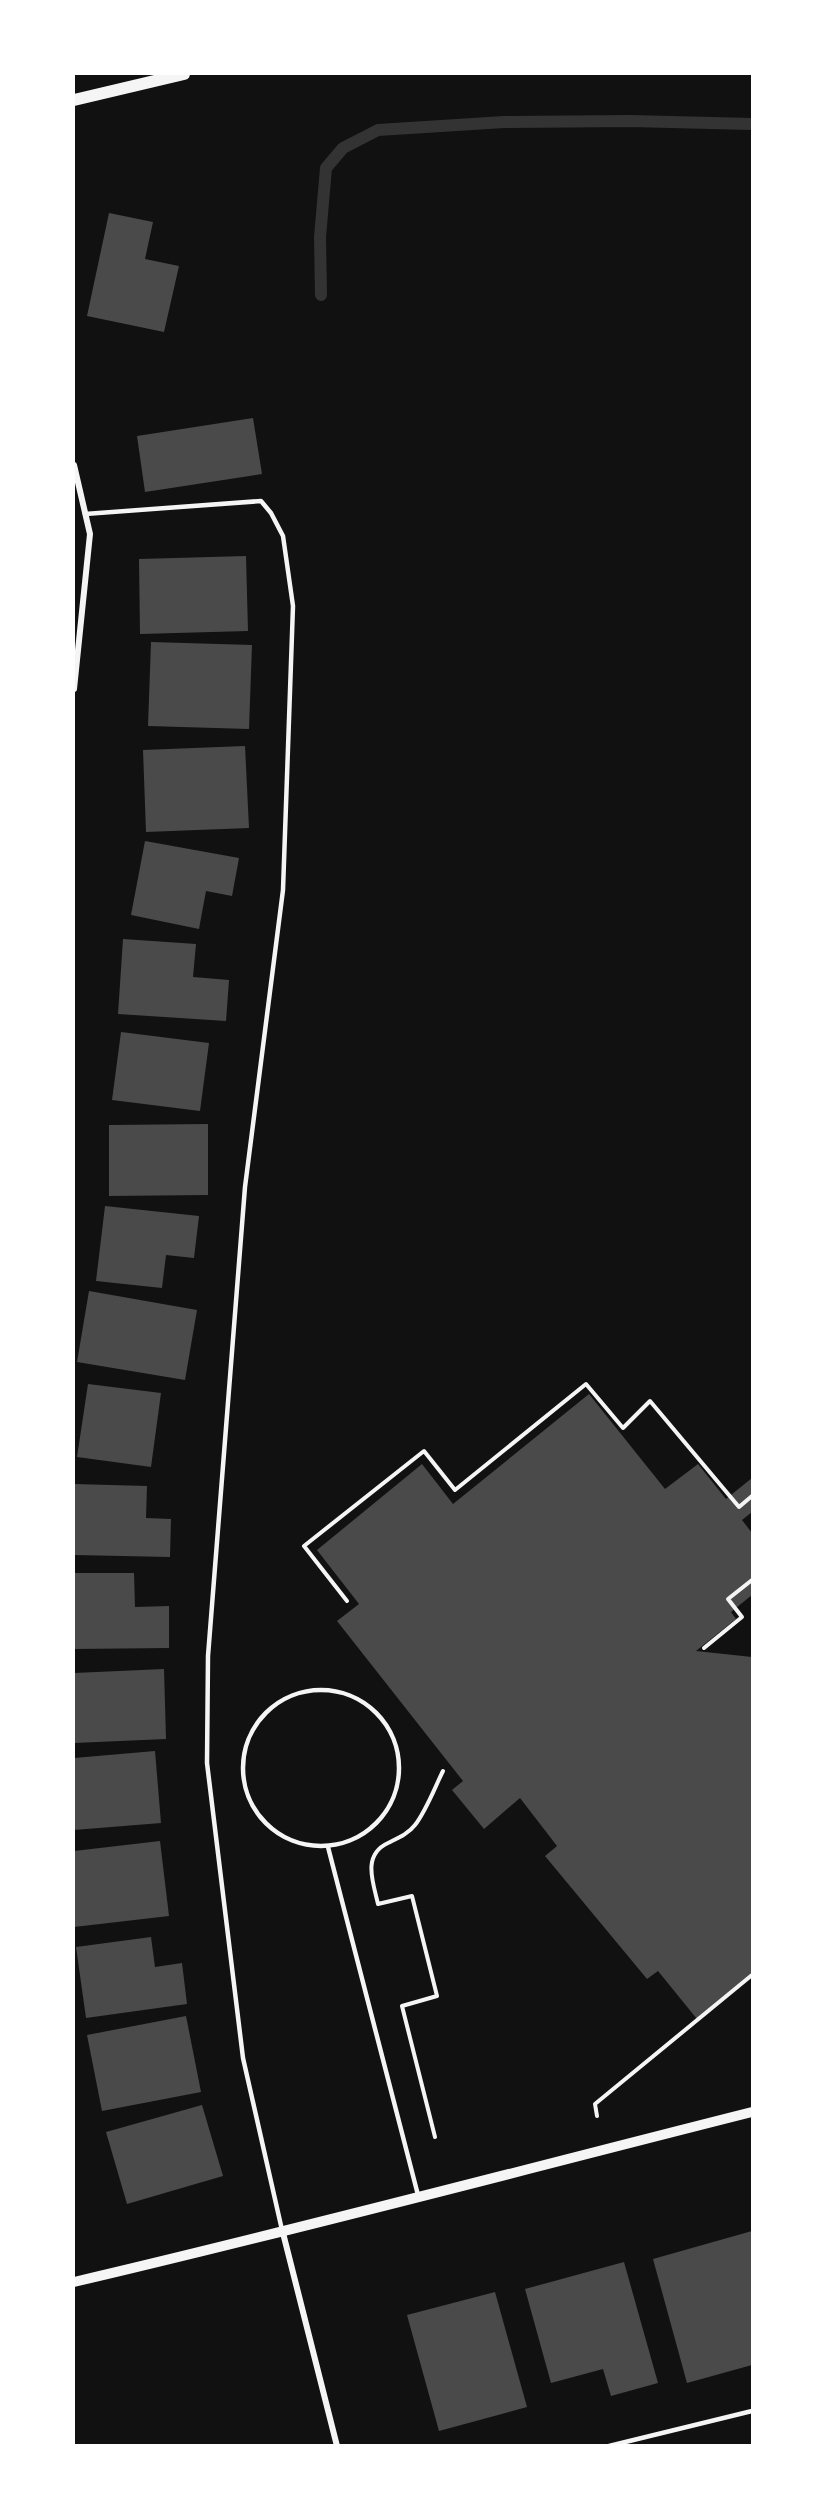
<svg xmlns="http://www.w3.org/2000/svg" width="826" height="2519" viewBox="0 0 826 2519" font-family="'Playfair Display',serif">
<rect width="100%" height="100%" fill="#111"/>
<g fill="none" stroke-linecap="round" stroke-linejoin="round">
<polyline stroke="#333" stroke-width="12" points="321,295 320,237 326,168 343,148 378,130 504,122 630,121 752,124"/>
</g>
<g fill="#4a4a4a">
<polygon points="109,213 153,222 145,259 179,266 164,332 87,316"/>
<polygon points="253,418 262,474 145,492 137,436"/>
<polygon points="246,556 248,631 140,634 139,559"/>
<polygon points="151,642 252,645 249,729 148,726"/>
<polygon points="245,746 249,828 146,832 143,750"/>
<polygon points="145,841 239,858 232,896 206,891 199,929 131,915"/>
<polygon points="123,939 196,944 193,977 229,980 226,1021 118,1014"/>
<polygon points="121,1032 209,1043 200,1111 112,1100"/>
<polygon points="208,1124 208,1195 109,1196 109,1125"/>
<polygon points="105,1206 199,1216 194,1258 166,1255 162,1288 96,1281"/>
<polygon points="89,1291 197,1310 185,1380 77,1362"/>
<polygon points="88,1384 161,1393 151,1467 77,1457"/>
<polygon points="589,1394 665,1489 698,1464 726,1499 752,1478 752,1512 742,1520 752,1533 752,1595 731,1612 736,1619 696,1651 752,1657 752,1973 697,2019 658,1971 647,1979 545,1856 557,1846 520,1798 484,1829 452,1790 463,1781 337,1621 359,1604 317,1550 422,1464 453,1504"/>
<polygon points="74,1484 147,1486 146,1518 171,1519 170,1557 74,1555"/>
<polygon points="74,1573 134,1573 135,1607 169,1606 169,1648 74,1649"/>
<polygon points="164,1669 166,1739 74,1743 74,1673"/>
<polygon points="155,1751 161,1823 74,1830 74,1758"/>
<polygon points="160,1841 169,1916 74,1927 74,1851"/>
<polygon points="151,1937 155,1967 182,1963 187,2004 86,2018 76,1947"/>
<polygon points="186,2016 201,2092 102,2111 87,2035"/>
<polygon points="202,2105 223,2176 127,2204 106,2132"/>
<polygon points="752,2231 752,2365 687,2383 653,2259"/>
<polygon points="624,2262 658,2383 611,2396 603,2369 551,2383 525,2289"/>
<polygon points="495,2292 527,2407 439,2431 407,2315"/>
</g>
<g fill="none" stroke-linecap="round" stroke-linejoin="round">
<g stroke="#f5f5f5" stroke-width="4">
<polyline points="347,1601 304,1546 424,1451 455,1490 586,1384 623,1428 650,1401 739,1507 752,1496"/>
<polyline points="704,1648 742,1617 728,1599 752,1580"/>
<polyline points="597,2116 595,2104 752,1975"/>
<path d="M435 2137 402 2006 437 1996 412 1896 378 1904C373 1882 362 1855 388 1843 398 1838 408 1834 415 1825 426 1811 435 1787 443 1771"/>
</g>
<g stroke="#f5f5f5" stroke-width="4.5">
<polyline points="85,514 261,501 271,513 283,536 293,606 283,890 245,1187 208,1656 207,1763 243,2058 282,2230"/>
<circle cx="321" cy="1768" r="78"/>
<polyline points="328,1847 418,2195"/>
<polyline points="609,2446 752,2411"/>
</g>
<g stroke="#f5f5f5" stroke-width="6">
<polyline points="74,465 90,534 74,689"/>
<polyline points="283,2233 337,2446"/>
</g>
<path stroke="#f5f5f5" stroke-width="10" d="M74 2282C301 2229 526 2169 752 2112"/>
<polyline stroke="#f5f5f5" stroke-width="12" points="74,100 184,74"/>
</g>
<rect width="826" height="2519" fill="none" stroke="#ffffff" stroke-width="150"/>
</svg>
